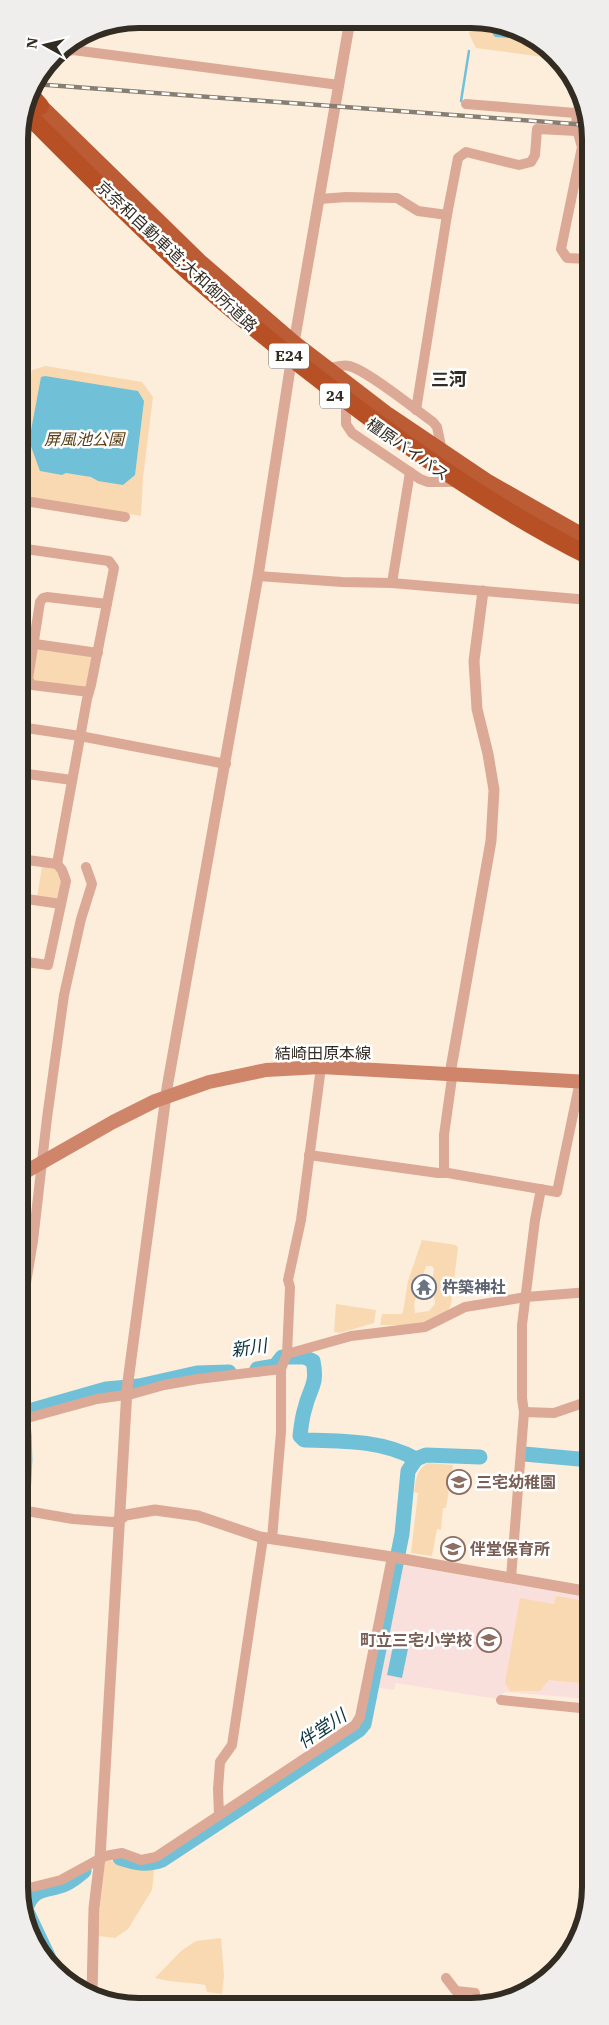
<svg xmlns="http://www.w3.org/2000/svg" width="609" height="2025" viewBox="0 0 609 2025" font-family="'IBM Plex Serif','Noto Sans JP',serif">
<rect width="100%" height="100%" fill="#fdeedc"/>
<polygon fill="#fae0dc" points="402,1565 590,1597 590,1699 505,1692 497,1699 396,1683 394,1690 379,1688"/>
<g fill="#f9d9b1" fill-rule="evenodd">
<polygon points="471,21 494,21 555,54 558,59 476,48 469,34"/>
<polygon points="46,366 142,382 153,397 143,478 141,516 22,496 19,492 19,438 32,370"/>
<polygon points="41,647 94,656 87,686 84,688 36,682 33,677 37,650"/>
<polygon points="42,866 56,868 63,882 57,899 37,897"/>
<path d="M422 1240 456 1245 458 1248 451 1305 448 1310 422 1325H380L382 1314H401L403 1312 408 1281ZM426 1266H432L434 1269 432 1282 435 1304 429 1311 415 1313 414 1304Z"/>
<polygon points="336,1304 376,1310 374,1323 340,1333 334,1332"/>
<path d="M428 1463 453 1465 446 1508H443L441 1530 437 1529 432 1556 411 1553 418 1493 414 1492C416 1480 416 1470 428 1463Z"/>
<polygon points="556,1596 590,1602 590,1684 549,1680 540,1691 510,1691 505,1683 520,1598 554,1604"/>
<path d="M105 1860C122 1861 135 1870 152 1867L154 1871 152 1890 128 1929 115 1938 99 1936 100 1906Z"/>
<path d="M221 1938 224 1976 222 1994 207 1992 205 1985C188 1982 172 1983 155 1978L181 1951 196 1941Z"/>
</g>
<g fill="#70c1d8">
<polygon points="483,21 494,21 527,39 495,37"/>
<polygon points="45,376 138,391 144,401 135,475 123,485 98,481 91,477 66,473 62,475 40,471 29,441 41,377"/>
<polygon points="393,1646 408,1649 402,1678 387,1675"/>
</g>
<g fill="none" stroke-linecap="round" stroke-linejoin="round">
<g stroke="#70c1d8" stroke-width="2.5">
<polyline points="461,101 469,51"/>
<polyline points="20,1413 22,1413"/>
</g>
<g stroke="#70c1d8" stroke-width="15">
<path d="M257 1369 275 1366 282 1357H304L313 1361C318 1385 310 1387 305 1408 302 1417 301 1427 300 1436L304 1440C341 1441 382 1440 416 1459"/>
<polyline points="524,1454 590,1460"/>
<polyline points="416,1459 426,1455 480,1457"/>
<path d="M21 1506C26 1475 26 1444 22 1413L106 1389 139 1386 197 1373 229 1372"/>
<path d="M120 1858C136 1863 146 1866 162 1860L359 1730 364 1724 402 1534 408 1471 416 1459"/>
<polyline points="21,1899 56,1973"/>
<path d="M26 1908C33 1890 41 1891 57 1887 67 1885 76 1878 84 1871"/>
</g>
<g stroke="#dca996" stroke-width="10">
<polyline points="54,54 73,50 339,85"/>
<path d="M581 102C573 117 577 131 582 147L561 249 567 258 588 259"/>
<polyline points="466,104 575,113"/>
<polyline points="320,199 346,197 397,198 418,211 447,215"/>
<path d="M326 369C333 368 342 364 349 366 367 370 416 410 433 422L437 427 442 451"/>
<polyline points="346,404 346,424 352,433 420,479 428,482 457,482"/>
<polyline points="416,410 447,215 458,158 466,152 519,165 531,162 535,155 537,129 577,131"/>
<polyline points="19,500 125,517"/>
<polyline points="19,548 109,561 114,568 91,685 87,699 57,864"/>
<polyline points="258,576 342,582 392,583 589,600"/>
<polyline points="392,583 410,472"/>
<polyline points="35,644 98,653"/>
<polyline points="89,692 32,685 28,679 40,602 43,598 47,597 107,604"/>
<polyline points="20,727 80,736 226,764"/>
<polyline points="20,773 72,780"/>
<polyline points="20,859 57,864 62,870 66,881 48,965 20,961"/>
<polyline points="20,898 61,904"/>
<polyline points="309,1155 438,1173 448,1173 557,1192 579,1086 582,1082"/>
<polyline points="444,1173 444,1135 452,1078 450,1074"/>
<polyline points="20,1319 33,1241 47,1118 64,995 81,919 92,884 86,867"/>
<polyline points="287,1354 351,1336 425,1327 465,1307 526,1297 589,1292"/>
<polyline points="524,1412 554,1413 589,1401"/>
<polyline points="20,1420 97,1399 132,1394 164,1385 198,1379 281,1369"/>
<polyline points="21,1510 73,1519 113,1522 119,1520"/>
<polyline points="272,1539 281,1432 281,1369 287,1354 290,1287 288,1280 301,1220 321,1067"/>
<polyline points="511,1578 524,1412 522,1398 522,1325 535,1220 541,1189"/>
<polyline points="501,1700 590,1709"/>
<polyline points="219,1815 218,1789 220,1762 232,1745 263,1538"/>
<polyline points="21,1890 61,1880 105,1856 122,1853 141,1860 156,1857 355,1725 360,1717 392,1557"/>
<polyline points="446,1978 456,1991 475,1993 474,2004"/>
</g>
<g stroke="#dca996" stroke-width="11">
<polyline points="588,518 587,523 588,523"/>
<polyline points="450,1074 491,841 494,790 488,754 477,709 474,661 483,591"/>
<polyline points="119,1520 126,1515 155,1510 198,1516 260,1537 392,1557 590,1592"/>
<polyline points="92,1992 94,1908 100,1858 127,1389 167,1088 258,576 294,343 350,20"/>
</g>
<polyline stroke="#ce8569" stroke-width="14" points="20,1175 113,1122 155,1101 209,1082 266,1070 321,1067 589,1082"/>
<polyline stroke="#bc5c35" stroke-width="16" points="31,97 199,261 294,343 388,415 486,481 588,539"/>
<polyline stroke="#b75024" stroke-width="18" points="28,92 40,106"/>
<defs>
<polyline id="rail" points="34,84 588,125"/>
</defs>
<use href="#rail" stroke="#887d71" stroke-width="4.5"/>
<use href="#rail" stroke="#fff" stroke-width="2.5" stroke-dasharray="8" stroke-linecap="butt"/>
<path stroke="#b75024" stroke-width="18" d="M24 111C78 165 132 220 189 272 242 319 297 363 353 405 427 461 505 514 589 556"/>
</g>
<defs>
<symbol id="temple-ring" viewBox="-11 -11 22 22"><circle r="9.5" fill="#fff" stroke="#6b7280" stroke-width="1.5"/><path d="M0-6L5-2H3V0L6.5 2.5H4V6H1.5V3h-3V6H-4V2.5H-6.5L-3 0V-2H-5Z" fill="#6b7280"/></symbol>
<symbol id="school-ring" viewBox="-11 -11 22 22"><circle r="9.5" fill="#fff" stroke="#8d6e63" stroke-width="1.5"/><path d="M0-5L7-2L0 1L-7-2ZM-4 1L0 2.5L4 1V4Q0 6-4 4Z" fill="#8d6e63"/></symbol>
</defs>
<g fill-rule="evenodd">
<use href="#temple-ring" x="410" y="1273" width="28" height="28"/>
<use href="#school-ring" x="445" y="1468" width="28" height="28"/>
<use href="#school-ring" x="439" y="1535" width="28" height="28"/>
<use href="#school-ring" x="475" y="1626" width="28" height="28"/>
</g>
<g text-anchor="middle" stroke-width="5" stroke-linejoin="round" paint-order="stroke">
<g fill="#fff" stroke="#706b65" stroke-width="1">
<rect x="269" y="343.5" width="40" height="25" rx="4"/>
<rect x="320" y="383.5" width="30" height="25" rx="4"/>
</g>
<g font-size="15" font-weight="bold" fill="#332c23">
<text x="289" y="361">E24</text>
<text x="335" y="401">24</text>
</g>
<g font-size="16" fill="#332c23" stroke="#fff">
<text transform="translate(177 256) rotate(43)" y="6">京奈和自動車道;大和御所道路</text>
<text transform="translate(408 449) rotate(35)" y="6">橿原バイパス</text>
<text x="323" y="1059">結崎田原本線</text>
</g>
<g font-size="16" font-style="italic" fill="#5a3e13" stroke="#fff">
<text x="84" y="445">屏風池公園</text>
</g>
<g font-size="16" font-weight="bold" fill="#5b616d" stroke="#fff" text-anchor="start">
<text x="442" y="1293">杵築神社</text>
</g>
<g font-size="16" font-weight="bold" fill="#785e54" stroke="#fff" text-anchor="start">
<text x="476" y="1488">三宅幼稚園</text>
<text x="470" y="1555">伴堂保育所</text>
<text x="472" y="1646" text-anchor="end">町立三宅小学校</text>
</g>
<g font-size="18" font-weight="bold" fill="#332c23" stroke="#fff">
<text x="449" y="386">三河</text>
</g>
<g font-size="18" font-style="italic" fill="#0b333d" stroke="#fff">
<text transform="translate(249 1348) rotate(-8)" y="6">新川</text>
<text transform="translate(322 1729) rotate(-34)" y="6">伴堂川</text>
</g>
</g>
<path d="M0 0H609V2025H0ZM139 28H471A111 111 0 0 1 582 139V1887A111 111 0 0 1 471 1998H139A111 111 0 0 1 28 1887V139A111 111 0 0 1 139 28Z" fill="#efeeed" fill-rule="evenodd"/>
<path fill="none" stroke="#332c23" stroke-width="6" d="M139 28H471A111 111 0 0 1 582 139V1887A111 111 0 0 1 471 1998H139A111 111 0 0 1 28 1887V139A111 111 0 0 1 139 28Z"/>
<g transform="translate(45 45) rotate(278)" stroke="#ffffff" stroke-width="4" paint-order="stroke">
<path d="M0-4L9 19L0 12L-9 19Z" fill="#332c23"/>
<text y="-8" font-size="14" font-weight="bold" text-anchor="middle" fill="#332c23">N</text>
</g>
</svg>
